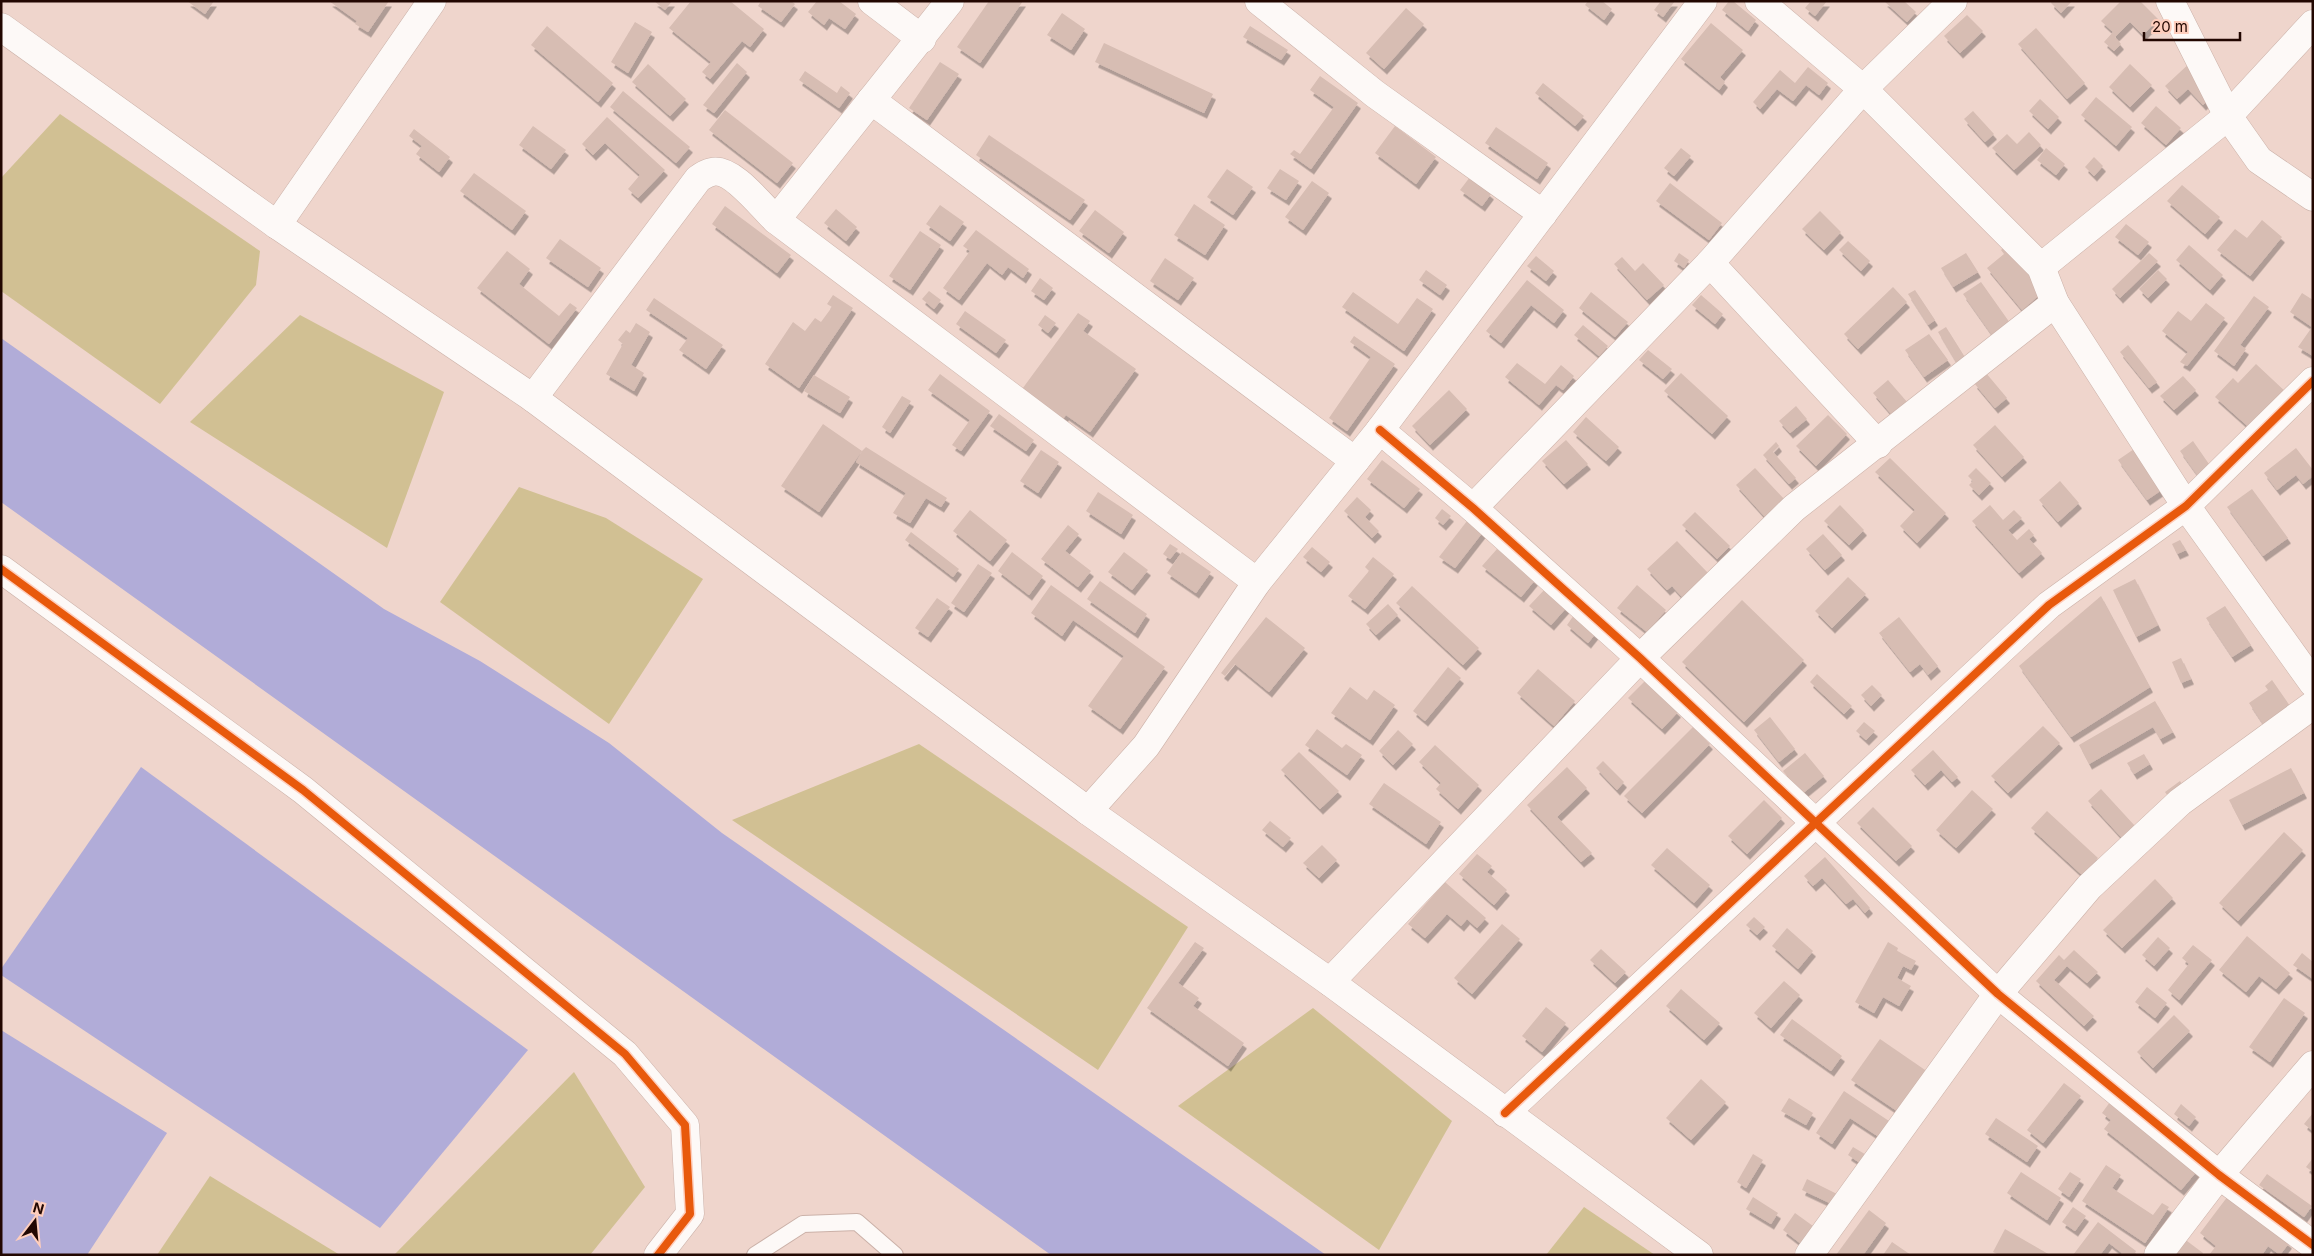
<svg xmlns="http://www.w3.org/2000/svg" width="2314" height="1256" viewBox="0 0 2314 1256" font-family="Inter,sans-serif">
<defs>
<filter id="shadow"><feDropShadow dx="3" dy="5.5" stdDeviation="0" flood-color="#0004"/></filter>
</defs>
<rect width="100%" height="100%" fill="#efd5cc"/>
<g fill="#d1c093">
<polygon points="60,114 260,251 256,285 160,404 1,291 1,178"/>
<polygon points="300,315 444,392 387,548 190,422"/>
<polygon points="519,487 606,518 703,579 609,724 440,602"/>
<polygon points="919,744 1188,927 1098,1070 732,820"/>
<polygon points="1313,1008 1452,1121 1379,1250 1178,1106"/>
<polygon points="574,1072 645,1187 590,1255 394,1255"/>
<polygon points="210,1176 340,1255 157,1255"/>
<polygon points="1584,1207 1655,1255 1546,1255"/>
</g>
<g fill="#b1acd8">
<polygon points="1,338 384,609 480,661 609,743 722,833 1326,1255 1051,1255 1,502"/>
<polygon points="141,767 528,1050 380,1228 1,975 1,969"/>
<polygon points="1,1030 167,1133 87,1255 1,1255"/>
</g>
<g fill="#d7bdb3" filter="url(#shadow)">
<polygon points="187,1 214,1 205,14"/>
<polygon points="329,1 389,1 368,32 355,24 357,21"/>
<polygon points="654,1 672,1 665,10"/>
<polygon points="691,1 730,1 764,29 750,47 742,41 710,79 702,72 711,62 669,28"/>
<polygon points="761,1 791,1 795,4 781,22 758,6"/>
<polygon points="817,1 839,1 856,14 845,29 829,18 824,25 808,12"/>
<polygon points="989,1 1023,1 980,63 957,47"/>
<polygon points="1588,1 1602,1 1612,9 1604,20 1585,5"/>
<polygon points="1661,1 1675,1 1663,17 1654,10"/>
<polygon points="1729,1 1733,1 1756,20 1748,31 1722,10"/>
<polygon points="1811,1 1827,1 1815,16 1805,8"/>
<polygon points="1884,1 1904,1 1916,12 1907,22"/>
<polygon points="2052,1 2072,1 2061,13 2051,3"/>
<polygon points="2121,1 2140,1 2158,19 2143,35 2130,22 2115,37 2121,44 2114,51 2104,42 2113,32 2101,21"/>
<polygon points="1406,8 1424,24 1384,69 1366,53"/>
<polygon points="1062,13 1085,29 1071,50 1047,35"/>
<polygon points="1967,15 1983,31 1960,53 1944,36"/>
<polygon points="635,22 652,32 628,73 611,62"/>
<polygon points="1711,23 1743,50 1720,77 1725,82 1719,90 1681,59"/>
<polygon points="547,26 613,83 598,102 531,45"/>
<polygon points="1250,26 1288,50 1281,60 1243,37"/>
<polygon points="2036,28 2085,83 2067,99 2018,44"/>
<polygon points="1104,43 1213,94 1204,113 1095,62"/>
<polygon points="2192,61 2219,90 2203,105 2188,89 2177,99 2165,86"/>
<polygon points="940,62 959,74 927,120 909,108"/>
<polygon points="737,63 747,72 714,113 703,105"/>
<polygon points="648,64 686,99 670,116 632,82"/>
<polygon points="2130,64 2152,85 2130,107 2109,87"/>
<polygon points="1808,67 1828,83 1819,95 1806,85 1793,101 1777,89 1760,109 1753,102 1780,70 1795,83"/>
<polygon points="805,71 837,93 841,86 850,93 839,108 799,80"/>
<polygon points="1320,76 1358,103 1311,169 1290,154 1294,150 1300,154 1334,107 1310,90"/>
<polygon points="1543,83 1584,116 1575,126 1535,93"/>
<polygon points="623,91 690,147 676,163 610,107"/>
<polygon points="2096,97 2132,127 2116,146 2081,115"/>
<polygon points="2040,99 2059,117 2048,129 2029,111"/>
<polygon points="2156,106 2181,128 2166,145 2141,123"/>
<polygon points="725,110 793,163 777,183 709,130"/>
<polygon points="1973,111 1994,134 1985,142 1964,119"/>
<polygon points="607,117 665,170 638,198 628,189 640,175 605,143 593,155 582,144"/>
<polygon points="533,126 566,150 551,169 519,145"/>
<polygon points="1395,126 1436,157 1416,184 1375,153"/>
<polygon points="1496,127 1548,163 1537,179 1485,143"/>
<polygon points="414,129 450,157 439,172 416,154 422,146 409,136"/>
<polygon points="2029,132 2041,145 2014,170 1992,148 2007,134 2017,144"/>
<polygon points="989,135 1085,200 1070,220 976,155"/>
<polygon points="1681,148 1691,156 1674,176 1664,168"/>
<polygon points="2046,148 2065,164 2056,175 2037,160"/>
<polygon points="2094,157 2103,166 2094,176 2085,167"/>
<polygon points="1227,169 1253,187 1233,215 1207,197"/>
<polygon points="1280,169 1299,181 1286,200 1267,188"/>
<polygon points="474,173 526,211 512,230 460,191"/>
<polygon points="1470,177 1491,194 1482,206 1460,190"/>
<polygon points="1312,181 1329,193 1303,230 1285,217"/>
<polygon points="1670,183 1722,223 1709,240 1656,201"/>
<polygon points="2182,185 2220,217 2205,234 2167,201"/>
<polygon points="1194,204 1225,225 1205,255 1174,235"/>
<polygon points="940,205 964,222 950,241 926,224"/>
<polygon points="725,206 791,255 777,273 712,224"/>
<polygon points="836,209 857,227 846,241 824,223"/>
<polygon points="1095,210 1124,232 1109,253 1079,231"/>
<polygon points="1820,211 1841,232 1824,250 1802,229"/>
<polygon points="2262,220 2282,237 2250,276 2217,250 2235,229 2247,238"/>
<polygon points="2126,224 2149,242 2138,255 2115,237"/>
<polygon points="976,230 1029,269 1023,278 1008,267 1002,275 987,263 959,300 943,288 970,251 963,246"/>
<polygon points="920,231 941,245 910,290 889,276"/>
<polygon points="560,239 601,268 588,287 546,258"/>
<polygon points="1848,241 1870,261 1861,271 1839,250"/>
<polygon points="2189,245 2223,275 2210,290 2176,260"/>
<polygon points="2006,246 2043,292 2022,310 1987,268 2004,254 2001,250"/>
<polygon points="507,251 530,269 519,284 559,316 570,303 577,308 549,344 477,288"/>
<polygon points="1679,253 1689,260 1684,268 1674,261"/>
<polygon points="1966,253 1978,272 1953,287 1941,268"/>
<polygon points="2149,253 2158,261 2120,298 2112,289"/>
<polygon points="1536,256 1554,271 1546,281 1527,266"/>
<polygon points="1622,257 1635,271 1643,263 1664,285 1647,300 1614,264"/>
<polygon points="1165,258 1194,278 1178,300 1150,281"/>
<polygon points="1426,270 1447,285 1440,295 1419,280"/>
<polygon points="2158,270 2167,279 2148,298 2139,289"/>
<polygon points="1040,278 1053,288 1044,300 1031,291"/>
<polygon points="1527,280 1564,310 1554,323 1531,305 1501,343 1486,331"/>
<polygon points="1981,282 2010,323 1992,335 1963,294"/>
<polygon points="1893,287 1907,302 1858,349 1844,334"/>
<polygon points="1915,290 1935,320 1928,325 1908,294"/>
<polygon points="929,291 941,300 934,309 922,299"/>
<polygon points="1353,292 1398,324 1417,298 1433,309 1404,351 1342,307"/>
<polygon points="1591,292 1628,322 1615,337 1579,308"/>
<polygon points="2302,293 2313,300 2313,356 2298,347 2312,327 2290,312"/>
<polygon points="833,295 853,308 799,388 765,364 793,322 805,331 815,318 821,322 832,307 827,304"/>
<polygon points="1701,295 1723,314 1715,324 1692,305"/>
<polygon points="2254,296 2269,307 2240,345 2246,349 2234,366 2214,351"/>
<polygon points="654,298 723,345 706,369 679,350 688,338 646,310"/>
<polygon points="2206,303 2225,318 2187,366 2180,362 2188,352 2162,331 2178,311 2191,321"/>
<polygon points="965,311 1006,340 996,353 956,324"/>
<polygon points="1078,313 1090,321 1083,331 1136,369 1090,432 1066,415 1058,425 1017,396"/>
<polygon points="1045,315 1056,323 1048,333 1038,325"/>
<polygon points="636,323 650,332 631,365 644,373 634,391 606,374 623,344 618,340 626,330 630,333"/>
<polygon points="1583,325 1608,346 1599,356 1574,335"/>
<polygon points="1946,327 1966,359 1957,364 1938,332"/>
<polygon points="1929,334 1948,360 1924,377 1905,350"/>
<polygon points="1354,336 1395,364 1347,431 1329,418 1371,357 1350,342"/>
<polygon points="2128,345 2157,382 2149,388 2120,352"/>
<polygon points="1648,350 1672,369 1663,379 1639,360"/>
<polygon points="1517,363 1545,384 1561,365 1574,376 1563,390 1556,385 1539,405 1505,377"/>
<polygon points="2256,364 2289,395 2252,430 2215,397 2233,378 2238,383"/>
<polygon points="1681,373 1728,416 1712,434 1664,391"/>
<polygon points="1986,373 2007,398 1995,408 1974,383"/>
<polygon points="940,374 990,411 961,451 952,445 970,420 928,390"/>
<polygon points="814,375 850,397 840,413 804,391"/>
<polygon points="2183,376 2196,390 2174,410 2160,396"/>
<polygon points="1888,380 1908,403 1892,415 1873,393"/>
<polygon points="1449,390 1467,409 1430,445 1412,426"/>
<polygon points="902,396 911,401 890,433 882,427"/>
<polygon points="1796,406 1807,419 1790,433 1779,421"/>
<polygon points="999,414 1034,440 1026,451 990,426"/>
<polygon points="1828,415 1847,434 1816,466 1796,446"/>
<polygon points="1586,417 1619,447 1606,461 1573,432"/>
<polygon points="823,424 862,451 866,447 947,498 941,507 926,498 910,523 893,513 906,493 856,462 862,451 819,512 781,486"/>
<polygon points="1995,425 2024,457 2002,477 1973,445"/>
<polygon points="1566,440 1588,464 1564,484 1542,461"/>
<polygon points="2193,441 2211,467 2198,476 2180,451"/>
<polygon points="1776,442 1779,446 1773,452 1796,478 1789,484 1763,455"/>
<polygon points="2137,447 2166,487 2147,500 2118,460"/>
<polygon points="2296,448 2313,470 2313,476 2303,484 2296,475 2277,490 2264,473"/>
<polygon points="1041,450 1059,462 1038,493 1020,481"/>
<polygon points="1890,458 1946,513 1917,543 1900,526 1915,510 1875,472"/>
<polygon points="1382,460 1420,489 1404,508 1367,479"/>
<polygon points="1755,468 1785,500 1765,517 1736,485"/>
<polygon points="1976,468 1991,483 1979,495 1969,485 1973,481 1968,476"/>
<polygon points="2060,481 2079,503 2058,522 2039,500"/>
<polygon points="2252,489 2288,538 2263,556 2227,507"/>
<polygon points="1098,492 1133,515 1121,534 1086,511"/>
<polygon points="1357,497 1371,510 1365,517 1379,531 1372,538 1344,511"/>
<polygon points="1840,505 1864,530 1849,545 1824,521"/>
<polygon points="1990,505 2003,520 2014,510 2022,518 2008,530 2017,540 2029,529 2034,535 2029,539 2042,553 2019,573 1972,521"/>
<polygon points="1442,509 1451,516 1443,525 1435,518"/>
<polygon points="970,510 1007,540 990,561 953,531"/>
<polygon points="1695,512 1730,546 1717,559 1682,525"/>
<polygon points="1467,521 1483,532 1455,568 1439,557"/>
<polygon points="1068,525 1079,534 1065,551 1091,571 1078,587 1041,559"/>
<polygon points="911,532 959,569 953,577 905,540"/>
<polygon points="1823,534 1842,555 1825,570 1806,549"/>
<polygon points="2180,540 2186,550 2177,554 2172,544"/>
<polygon points="1677,541 1709,574 1683,598 1672,586 1667,590 1647,569"/>
<polygon points="1170,544 1178,549 1170,559 1163,554"/>
<polygon points="1312,547 1330,562 1321,572 1303,557"/>
<polygon points="1497,549 1535,580 1521,597 1482,566"/>
<polygon points="1012,552 1043,576 1029,595 998,571"/>
<polygon points="1124,552 1148,570 1132,590 1108,572"/>
<polygon points="1182,552 1211,572 1196,593 1167,573"/>
<polygon points="1373,557 1394,574 1365,609 1348,596 1369,571 1365,567"/>
<polygon points="978,564 992,573 964,612 951,603"/>
<polygon points="1848,577 1866,594 1832,628 1815,611"/>
<polygon points="2135,579 2158,625 2136,637 2113,590"/>
<polygon points="1100,581 1147,614 1135,633 1087,599"/>
<polygon points="1051,585 1165,667 1120,729 1088,706 1124,656 1073,620 1062,636 1031,613"/>
<polygon points="1637,585 1666,610 1647,632 1617,608"/>
<polygon points="1412,586 1479,648 1463,665 1396,603"/>
<polygon points="1546,588 1567,607 1551,625 1529,606"/>
<polygon points="2101,596 2150,687 2071,737 2019,666"/>
<polygon points="937,598 950,607 928,637 915,628"/>
<polygon points="1742,600 1804,660 1744,722 1682,662"/>
<polygon points="1388,604 1398,615 1376,635 1366,624"/>
<polygon points="2225,606 2251,645 2232,657 2206,618"/>
<polygon points="1574,615 1596,633 1588,643 1567,625"/>
<polygon points="1266,617 1305,648 1269,692 1235,664 1225,676 1221,673"/>
<polygon points="1899,617 1938,666 1928,675 1920,664 1910,672 1879,633"/>
<polygon points="2181,658 2191,679 2181,683 2172,662"/>
<polygon points="1448,667 1461,678 1425,721 1413,711"/>
<polygon points="1538,669 1575,701 1554,726 1517,693"/>
<polygon points="1817,674 1852,706 1844,714 1810,682"/>
<polygon points="2272,680 2290,706 2263,724 2249,703 2268,690 2265,686"/>
<polygon points="1645,681 1678,712 1662,729 1628,698"/>
<polygon points="1872,685 1882,695 1871,706 1861,695"/>
<polygon points="1350,687 1367,700 1374,690 1395,705 1370,740 1331,713"/>
<polygon points="2155,701 2173,732 2160,739 2153,727 2089,764 2079,745"/>
<polygon points="1770,717 1795,749 1779,762 1754,730"/>
<polygon points="1864,722 1875,731 1866,740 1856,731"/>
<polygon points="2043,726 2060,743 2008,793 1991,776"/>
<polygon points="1693,727 1710,744 1642,813 1624,796"/>
<polygon points="1317,729 1342,748 1346,744 1362,755 1347,775 1305,745"/>
<polygon points="1398,730 1413,744 1393,765 1379,751"/>
<polygon points="1435,745 1479,785 1458,809 1436,789 1441,783 1419,762"/>
<polygon points="1933,750 1958,777 1952,782 1941,770 1925,785 1911,770"/>
<polygon points="1299,752 1339,791 1320,809 1281,770"/>
<polygon points="1805,753 1824,776 1802,794 1783,771"/>
<polygon points="2144,754 2150,764 2134,774 2127,763"/>
<polygon points="1603,761 1624,782 1617,790 1596,768"/>
<polygon points="1567,767 1587,788 1557,817 1592,853 1581,862 1527,805"/>
<polygon points="2291,768 2304,793 2242,825 2229,800"/>
<polygon points="2180,781 2187,792 2172,802 2165,792"/>
<polygon points="1384,783 1441,822 1426,844 1369,804"/>
<polygon points="2101,789 2135,826 2122,838 2088,801"/>
<polygon points="1972,790 1993,809 1956,848 1936,830"/>
<polygon points="1764,800 1782,818 1747,854 1728,836"/>
<polygon points="1873,807 1912,846 1896,861 1857,823"/>
<polygon points="2047,811 2098,858 2082,875 2031,828"/>
<polygon points="1270,821 1291,838 1283,847 1262,830"/>
<polygon points="2284,832 2303,850 2238,921 2219,903"/>
<polygon points="1322,845 1337,860 1319,878 1303,863"/>
<polygon points="1667,848 1710,885 1694,903 1651,865"/>
<polygon points="1477,854 1492,866 1487,872 1507,890 1494,905 1459,874"/>
<polygon points="1825,857 1870,908 1865,913 1853,899 1846,904 1822,878 1813,886 1804,876"/>
<polygon points="2155,879 2173,898 2122,948 2103,930"/>
<polygon points="1445,882 1486,918 1477,928 1467,919 1461,926 1447,914 1425,938 1408,924"/>
<polygon points="1754,917 1765,927 1757,935 1746,925"/>
<polygon points="1502,924 1520,939 1472,994 1454,978"/>
<polygon points="1787,928 1813,951 1798,969 1772,946"/>
<polygon points="2247,936 2290,973 2276,989 2259,976 2246,992 2219,970"/>
<polygon points="2158,937 2170,948 2154,966 2142,955"/>
<polygon points="1195,942 1204,948 1178,983 1199,998 1193,1006 1244,1043 1228,1066 1147,1008"/>
<polygon points="1888,942 1898,948 1897,951 1916,961 1911,970 1903,966 1897,978 1911,986 1899,1006 1883,997 1874,1013 1855,1002"/>
<polygon points="2193,945 2212,960 2179,1000 2168,990 2189,964 2182,958"/>
<polygon points="1601,949 1626,972 1615,983 1590,960"/>
<polygon points="2074,950 2098,972 2087,983 2067,966 2054,980 2094,1016 2084,1026 2036,981 2059,955 2064,960"/>
<polygon points="2302,953 2313,962 2313,979 2293,965"/>
<polygon points="1784,981 1800,995 1771,1028 1754,1013"/>
<polygon points="2147,987 2167,1003 2155,1018 2135,1002"/>
<polygon points="1681,989 1720,1023 1704,1040 1666,1006"/>
<polygon points="2284,998 2305,1013 2270,1062 2249,1047"/>
<polygon points="1546,1007 1566,1023 1542,1052 1522,1036"/>
<polygon points="2174,1015 2190,1031 2153,1068 2137,1052"/>
<polygon points="1792,1019 1842,1056 1831,1071 1780,1035"/>
<polygon points="1880,1039 1928,1072 1900,1113 1851,1080"/>
<polygon points="1701,1079 1726,1102 1691,1140 1666,1118"/>
<polygon points="2064,1083 2081,1096 2043,1143 2027,1130"/>
<polygon points="1844,1091 1892,1123 1882,1139 1850,1118 1832,1144 1816,1133"/>
<polygon points="1789,1098 1813,1113 1806,1125 1781,1111"/>
<polygon points="2110,1102 2197,1171 2181,1190 2104,1129 2111,1120 2102,1113"/>
<polygon points="2181,1104 2196,1117 2189,1126 2174,1114"/>
<polygon points="2313,1113 2313,1131 2304,1124"/>
<polygon points="1996,1118 2038,1146 2027,1162 1985,1134"/>
<polygon points="1853,1147 1868,1156 1863,1165 1848,1155"/>
<polygon points="1753,1154 1763,1160 1746,1188 1737,1182"/>
<polygon points="2313,1158 2313,1172 2306,1167"/>
<polygon points="2106,1165 2121,1175 2112,1188 2153,1215 2162,1203 2169,1207 2145,1243 2082,1201"/>
<polygon points="2021,1172 2061,1198 2047,1220 2007,1193"/>
<polygon points="2070,1172 2081,1179 2069,1197 2058,1189"/>
<polygon points="2267,1174 2312,1206 2304,1217 2259,1185"/>
<polygon points="1807,1179 1839,1195 1834,1205 1802,1190"/>
<polygon points="2228,1196 2289,1243 2280,1255 2268,1246 2262,1255 2209,1255 2216,1246 2200,1233"/>
<polygon points="1753,1197 1778,1213 1771,1224 1746,1209"/>
<polygon points="2073,1207 2086,1216 2075,1231 2062,1222"/>
<polygon points="1869,1210 1886,1223 1863,1255 1836,1255"/>
<polygon points="1795,1213 1813,1226 1800,1243 1783,1230"/>
<polygon points="2098,1222 2136,1251 2134,1255 2121,1255 2122,1253 2109,1243 2100,1255 2073,1255"/>
<polygon points="2005,1229 2050,1255 1999,1255 1993,1252"/>
<polygon points="2183,1238 2203,1253 2202,1255 2171,1255"/>
<polygon points="1892,1242 1911,1255 1883,1255"/>
</g>
<g fill="none" stroke-linecap="round" stroke-linejoin="round">
<defs>
<polyline id="lane" points="755,1255 803,1224 857,1222 895,1255"/>
<g id="street">
<polyline points="872,1 922,39"/>
<polyline points="1259,1 1375,94 1543,214"/>
<polyline points="1759,1 1863,89 2041,267 2055,303 2186,506 2313,683"/>
<polyline points="2170,1 2228,116 2259,160 2313,197"/>
<polyline points="871,100 1355,461"/>
<polyline points="776,220 950,1"/>
<polyline points="277,225 432,1"/>
<polyline points="1710,263 1878,444"/>
<polyline points="2041,267 2228,116 2313,24"/>
<path d="M533 398 698 179C702 176 707 173 712 172 732 167 762 207 776 220L1257 582"/>
<polyline points="1380,430 1473,508 1640,658 1998,994 2219,1175 2313,1245"/>
<polyline points="1473,508 1710,263 1863,89 1953,1"/>
<polyline points="1,569 303,790 625,1054 685,1125 690,1214 658,1255"/>
<polyline points="1088,811 1146,746 1257,582 1380,430 1703,1"/>
<polyline points="1330,982 1640,658 1794,508 2055,303"/>
<polyline points="1505,1113 2049,605 2186,506 2313,381"/>
<polyline points="1809,1255 1998,994 2089,887 2180,802 2313,705"/>
<polyline points="2158,1255 2219,1175 2313,1065"/>
</g>
<polyline id="primary" points="1,27 277,225 533,398 1088,811 1330,982 1699,1255"/>
</defs>
<use href="#lane" stroke="#cbb1a8" stroke-width="18"/>
<use href="#street" stroke="#cbb1a8" stroke-width="29"/>
<use href="#primary" stroke="#cbb1a8" stroke-width="29"/>
<use href="#lane" stroke="#fdf9f7" stroke-width="16"/>
<use href="#street" stroke="#fdf9f7" stroke-width="28"/>
<use href="#primary" stroke="#fdf9f7" stroke-width="28"/>
<defs>
<g id="cycleway">
<polyline points="1380,430 1473,508 1640,658 1998,994 2219,1175 2313,1245"/>
<polyline points="1,569 303,790 625,1054 685,1125 690,1214 658,1255"/>
<polyline points="1505,1113 2049,605 2186,506 2313,381"/>
</g>
</defs>
<use href="#cycleway" stroke="#fecebd" stroke-width="11"/>
<use href="#cycleway" stroke="#e8590c" stroke-width="8"/>
</g>
<rect width="2314" height="1256" fill="none" stroke="#220701" stroke-width="5"/>
<g transform="translate(35 1221) rotate(16)" stroke="#fecebd" stroke-width="4" paint-order="stroke">
<path d="M0-4L9 19L0 12L-9 19Z" fill="#220701"/>
<text y="-8" font-size="14" font-weight="bold" text-anchor="middle" fill="#220701">N</text>
</g>
<path d="M2144 32v8h96v-8" fill="none" stroke="#220701" stroke-width="2.5"/>
<text x="2152" y="32" font-size="15" fill="#220701" stroke="#fecebd" stroke-width="4" paint-order="stroke">20 m</text>
</svg>
